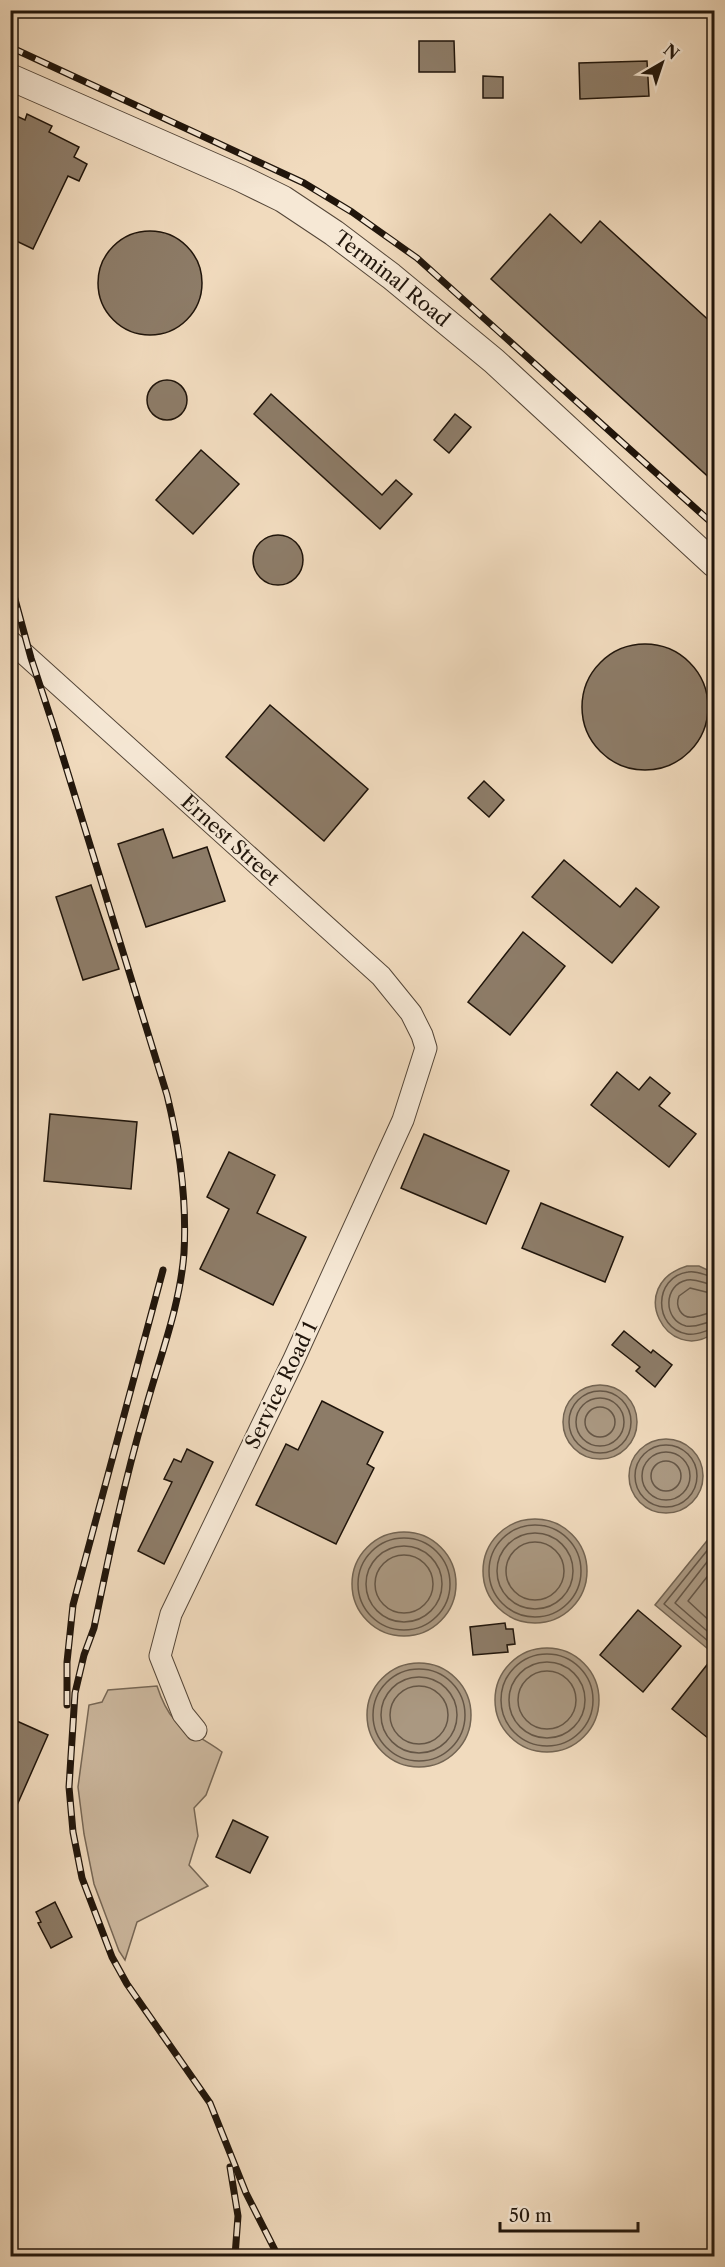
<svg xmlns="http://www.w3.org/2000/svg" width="725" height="2267" viewBox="0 0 725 2267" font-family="'Libre Caslon Text',serif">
<rect width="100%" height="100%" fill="#f1dbbe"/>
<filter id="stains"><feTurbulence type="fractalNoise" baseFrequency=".00333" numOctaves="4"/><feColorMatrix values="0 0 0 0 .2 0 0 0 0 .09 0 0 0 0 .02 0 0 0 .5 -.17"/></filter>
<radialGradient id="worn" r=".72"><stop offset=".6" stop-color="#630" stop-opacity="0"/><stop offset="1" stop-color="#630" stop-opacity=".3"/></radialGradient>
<path fill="#cdb9a0" stroke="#766756" stroke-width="1.5" d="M157 1686C172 1732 188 1727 222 1752L206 1795 194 1808 198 1836 189 1865 208 1886 137 1922 125 1960 119 1951 94 1884 84 1834 78 1787 89 1705 102 1702 108 1690Z"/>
<g fill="#aa9881" stroke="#736452" stroke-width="1.5">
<path d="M687 1266H699L714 1273V1333C667 1366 624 1285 687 1266Z"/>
<circle cx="600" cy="1422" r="37"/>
<circle cx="666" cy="1476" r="37"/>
<circle cx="535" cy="1571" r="52"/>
<polygon points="714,1532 714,1654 655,1605"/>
<circle cx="404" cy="1584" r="52"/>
<circle cx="547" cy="1700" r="52"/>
<circle cx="419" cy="1715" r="52"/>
</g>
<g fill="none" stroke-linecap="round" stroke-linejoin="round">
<g stroke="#655646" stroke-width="1.5">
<path d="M714 1277C705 1276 698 1270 688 1272 653 1277 653 1328 687 1334 697 1336 705 1330 714 1329"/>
<path d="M714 1285C704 1284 697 1278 687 1280 663 1285 663 1320 686 1326 697 1328 704 1322 714 1321"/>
<path d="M714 1294 690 1288 679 1296C677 1301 677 1306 680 1311 688 1324 703 1313 714 1312"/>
<circle cx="600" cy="1422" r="31"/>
<circle cx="600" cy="1422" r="24"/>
<circle cx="600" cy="1422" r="15"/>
<circle cx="666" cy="1476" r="31"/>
<circle cx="666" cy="1476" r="24"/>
<circle cx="666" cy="1476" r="15"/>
<circle cx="535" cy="1571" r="46"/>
<circle cx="535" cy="1571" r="38"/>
<circle cx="404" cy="1584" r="46"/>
<circle cx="535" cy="1571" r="29"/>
<polyline points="714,1542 664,1604 714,1646"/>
<circle cx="404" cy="1584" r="38"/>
<polyline points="714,1553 675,1603 714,1637"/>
<circle cx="404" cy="1584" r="29"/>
<polyline points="714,1568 688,1601 714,1625"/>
<circle cx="547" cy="1700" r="46"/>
<circle cx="547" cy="1700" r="38"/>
<circle cx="419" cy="1715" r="46"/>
<circle cx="547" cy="1700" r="29"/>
<circle cx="419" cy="1715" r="38"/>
<circle cx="419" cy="1715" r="29"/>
</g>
</g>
<g fill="#8d7c68" stroke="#20150b" stroke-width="1.5">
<polygon points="419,41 454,41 455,72 419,72"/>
<polygon points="647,61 649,96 580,99 579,63"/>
<polygon points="483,76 503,77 503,98 483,98"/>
<polygon points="10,113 25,120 27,114 52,126 49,132 79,147 74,157 87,164 79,181 68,176 33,249 10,238"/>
<polygon points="550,214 581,243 600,221 714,325 714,482 491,279"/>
<circle cx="150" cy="283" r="52"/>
<circle cx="167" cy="400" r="20"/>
<polygon points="271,394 382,495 396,480 412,494 380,529 254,414"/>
<polygon points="455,414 471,427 449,453 434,440"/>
<polygon points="201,450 239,484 193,534 156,500"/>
<circle cx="278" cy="560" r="25"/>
<circle cx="645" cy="707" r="63"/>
<polygon points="270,705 368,789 324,841 226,757"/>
<polygon points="484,781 504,800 489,817 468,798"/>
<polygon points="163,829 173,858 207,847 225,901 146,927 118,844"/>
<polygon points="564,860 620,907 636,888 659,907 612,963 532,897"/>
<polygon points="91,885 119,969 83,980 56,897"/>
<polygon points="523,932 565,966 510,1035 468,1002"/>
<polygon points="617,1072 639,1090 650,1077 670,1093 659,1106 696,1134 669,1167 591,1105"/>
<polygon points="50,1114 137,1122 131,1189 44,1181"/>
<polygon points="424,1134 509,1171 486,1224 401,1188"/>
<polygon points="229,1152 275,1175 257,1213 306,1237 273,1305 200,1269 229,1209 207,1197"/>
<polygon points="541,1203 623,1237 605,1282 522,1248"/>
<polygon points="624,1331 651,1353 653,1350 672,1365 655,1387 636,1371 640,1367 612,1345"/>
<polygon points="322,1401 383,1432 367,1464 374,1468 336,1544 256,1505 286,1444 298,1450"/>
<polygon points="187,1449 213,1462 164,1564 138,1551 172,1482 164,1479 174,1459 181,1462"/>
<polygon points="638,1610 681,1646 643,1692 600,1655"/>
<polygon points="505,1623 506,1629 513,1629 515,1644 507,1645 508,1652 473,1655 470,1627"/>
<polygon points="714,1656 714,1743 672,1709"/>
<polygon points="10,1718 48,1735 10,1821"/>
<polygon points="233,1820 268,1837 250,1873 216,1857"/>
<polygon points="55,1902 72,1937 51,1948 38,1923 41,1922 36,1912"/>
</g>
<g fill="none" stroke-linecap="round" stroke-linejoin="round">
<defs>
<g id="minor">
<path id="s1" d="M10 641 381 976 411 1013 422 1035 426 1048 403 1120 294 1359 171 1614 160 1656 183 1714 196 1730"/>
</g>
<g id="tertiary">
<path id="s2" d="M10 77 240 178 283 199 334 233 391 276 494 361 714 564"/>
</g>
</defs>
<use href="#minor" stroke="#544638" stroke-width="23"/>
<use href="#tertiary" stroke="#544638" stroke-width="28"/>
<use href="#minor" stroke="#f6e8d5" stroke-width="21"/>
<use href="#tertiary" stroke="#f6e8d5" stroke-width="26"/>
<defs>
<g id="rail">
<polyline points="10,47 304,183 352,212 417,258 714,525"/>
<path d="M10 581 31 658 54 728 167 1095C180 1148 187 1198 184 1253 180 1307 159 1359 145 1411 124 1482 109 1555 94 1628L84 1655 75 1693 69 1787 73 1832 82 1878 112 1957 127 1984 210 2103 246 2193 278 2256"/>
<polyline points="67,1705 67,1662 73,1605 163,1270"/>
<polyline points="230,2167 238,2216 235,2256"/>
</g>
</defs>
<use href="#rail" stroke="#20150b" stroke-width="7"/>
<use href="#rail" stroke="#f6e8d5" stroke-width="4.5" stroke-dasharray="14" stroke-linecap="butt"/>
</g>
<g text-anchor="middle" stroke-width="4.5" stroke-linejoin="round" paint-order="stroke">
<g font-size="20" fill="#20150b" stroke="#f6e8d5">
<text dy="7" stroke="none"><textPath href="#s2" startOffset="434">Terminal Road</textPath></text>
<text dy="7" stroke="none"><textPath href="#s1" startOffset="297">Ernest Street</textPath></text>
<text transform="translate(281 1385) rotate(-64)" y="7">Service Road 1</text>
</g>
</g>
<rect width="725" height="2267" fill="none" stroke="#f1dbbe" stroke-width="36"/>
<rect x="12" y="12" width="701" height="2243" fill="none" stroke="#20150b" stroke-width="3"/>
<rect x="18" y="18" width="689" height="2231" fill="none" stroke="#20150b" stroke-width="1.5"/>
<g transform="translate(662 63) rotate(39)" stroke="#f6e8d5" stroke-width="4.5" paint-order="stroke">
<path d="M0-4.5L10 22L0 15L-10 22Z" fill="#20150b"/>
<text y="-9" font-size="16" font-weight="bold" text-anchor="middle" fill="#20150b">N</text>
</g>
<path d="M500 2222v9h138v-9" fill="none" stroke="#20150b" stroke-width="3"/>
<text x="509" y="2222" font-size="18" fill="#20150b" stroke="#f6e8d5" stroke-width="4.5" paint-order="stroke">50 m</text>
<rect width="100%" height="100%" filter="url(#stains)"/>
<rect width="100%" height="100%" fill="url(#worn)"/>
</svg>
